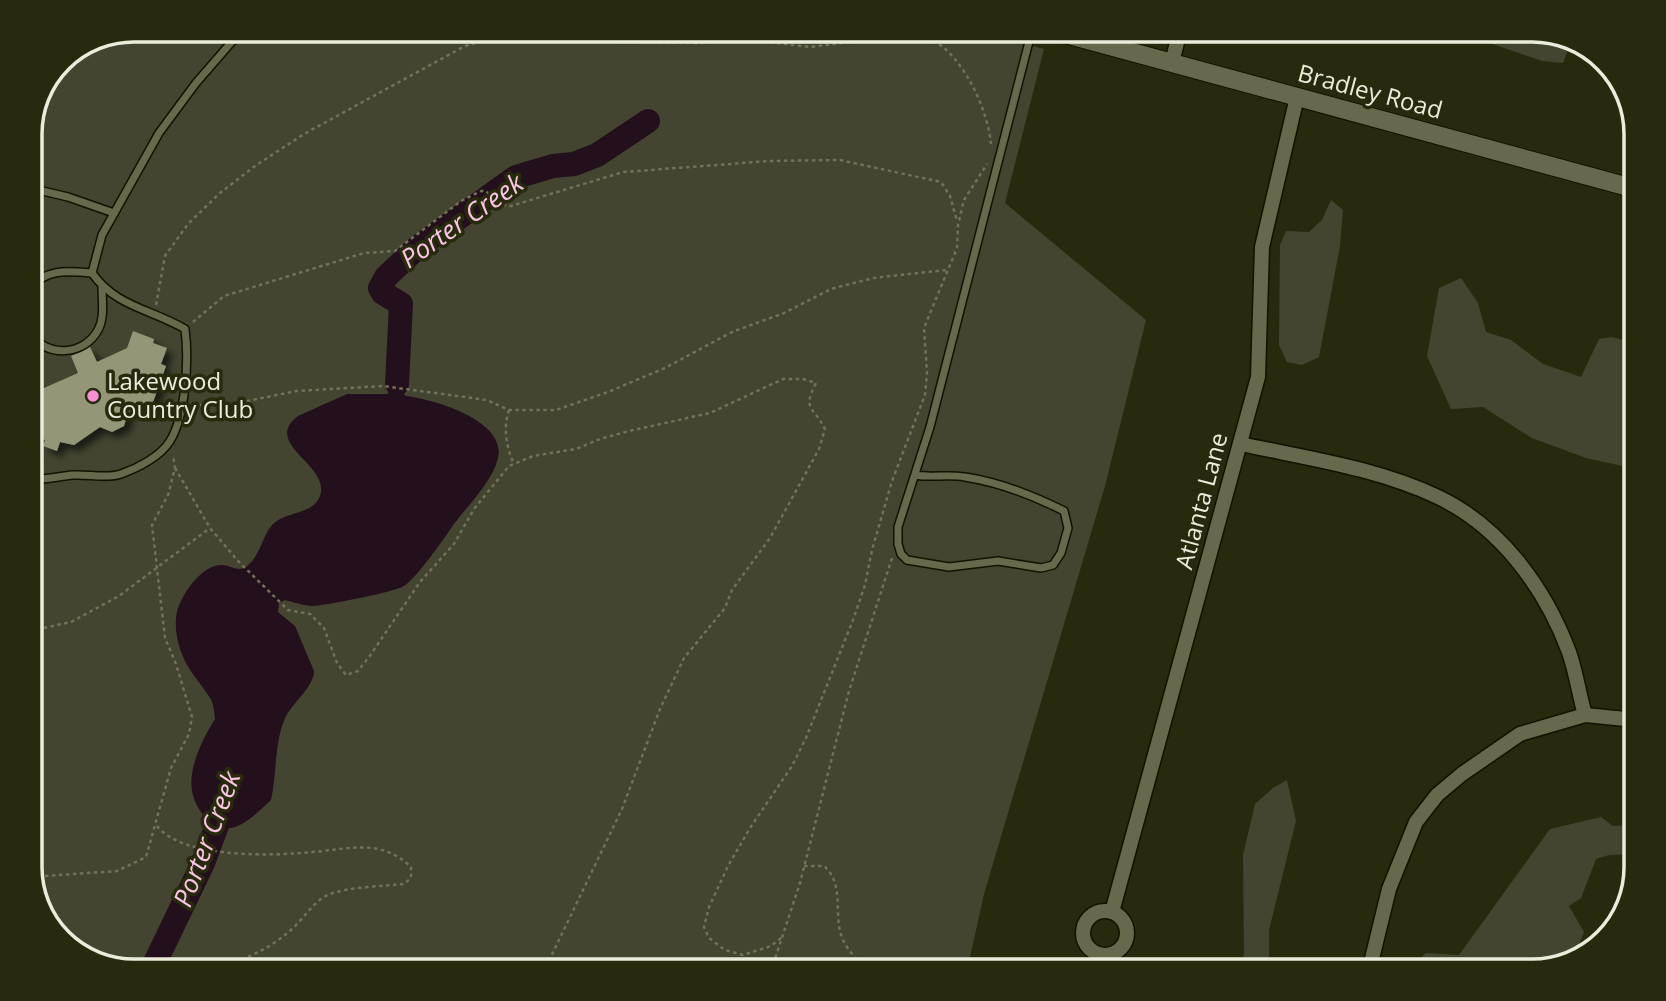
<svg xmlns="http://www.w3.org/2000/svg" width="1666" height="1001" viewBox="0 0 1666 1001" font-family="'Open Sans',sans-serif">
<defs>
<filter id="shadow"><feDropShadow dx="6" dy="6" stdDeviation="3.5" flood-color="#0009"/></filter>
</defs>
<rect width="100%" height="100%" fill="#282a0e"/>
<g fill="#434530">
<polygon points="134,30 970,30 1044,49 1005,203 1146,320 1105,486 984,894 967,971 134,971 81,957 44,920 30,874 30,127 60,60"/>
<polygon points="1452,30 1532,30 1561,37 1569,47 1563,63 1542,61"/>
<polygon points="1331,200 1343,210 1340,246 1319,357 1302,365 1287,362 1279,345 1280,245 1286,231 1309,232 1322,220"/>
<polygon points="1461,278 1478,303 1486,332 1511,340 1543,364 1581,377 1599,339 1612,337 1636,344 1636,469 1586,458 1532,438 1483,407 1451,409 1427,356 1439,288"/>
<polygon points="1287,780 1296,821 1269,930 1269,971 1237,971 1244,955 1243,855 1255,804 1273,788"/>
<polygon points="1601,817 1613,826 1636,825 1636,850 1634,854 1609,855 1596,859 1581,898 1569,906 1584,932 1574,957 1570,961 1533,971 1426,971 1415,963 1426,953 1459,955 1550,829"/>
</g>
<path fill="#240f1d" d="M394 388 400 390 406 396C432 399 507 420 498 458 492 482 469 504 454 524 446 536 415 580 404 586 395 592 323 606 311 606 302 605 293 602 285 600L279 603 278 612 295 626 314 671C314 687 292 703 285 718 274 744 277 774 271 800 260 810 246 825 231 828 212 830 197 811 193 795 186 771 203 738 215 719 214 712 214 704 210 698 201 683 188 671 182 654 177 642 174 625 177 612 181 595 202 564 222 565 231 565 238 573 247 566 260 556 262 537 272 525 285 511 313 515 320 496 331 465 261 444 298 416L347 394H387Z"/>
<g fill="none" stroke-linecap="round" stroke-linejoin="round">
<g stroke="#240f1d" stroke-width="24">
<polyline points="397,384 401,304 383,293 380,288 386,277 418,247 516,177 553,166 574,164 597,155 648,121"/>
<polyline points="151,971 203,863 228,796"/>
</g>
</g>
<polygon fill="#939677" filter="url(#shadow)" points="133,331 154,339 153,343 167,348 161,364 166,366 152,405 146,403 128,413 124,426 112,432 100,427 74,445 60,442 57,451 43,446 45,440 30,435 30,417 34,405 30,404 30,383 44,388 78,373 71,356 90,347 97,362 127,348"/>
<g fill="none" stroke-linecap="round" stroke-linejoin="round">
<defs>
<g id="service">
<polyline points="30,188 68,197 114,213"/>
<path d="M30 289C46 268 68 271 92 273"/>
<path d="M30 333C46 358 84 356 98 330 105 317 102 301 102 287"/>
<path d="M915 475C932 478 948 474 965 477 998 482 1034 496 1064 511L1068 528 1061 553 1053 565 1041 568 998 561 949 567 907 560 901 554 898 544V527L930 427 1032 30"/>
<path d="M30 478C45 481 58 476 73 475 88 474 107 479 121 474 138 468 161 456 170 441 186 415 189 359 185 329 151 309 116 307 92 273L102 235 159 133 196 83 242 30"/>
</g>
<g id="minor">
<polyline points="1172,63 1180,30"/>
<path d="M1241 444C1306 458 1377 468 1438 497 1501 527 1545 588 1569 652 1576 672 1579 694 1585 715"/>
<circle cx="1105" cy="933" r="22"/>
<polyline points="1112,912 1258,377 1262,247 1297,97"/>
<polyline points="1369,971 1389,889 1416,822 1437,795 1462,774 1520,734 1585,715 1636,720"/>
</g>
<polyline id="tertiary" points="1051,30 1636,189"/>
</defs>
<use href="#service" stroke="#111300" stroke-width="10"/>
<use href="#minor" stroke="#111300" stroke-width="17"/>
<use href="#tertiary" stroke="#111300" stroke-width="20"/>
<g stroke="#70725a" stroke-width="2.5" stroke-dasharray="3.5 3.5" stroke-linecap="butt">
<path d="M915 30C924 35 935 41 943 47 968 68 988 112 991 144"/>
<polyline points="156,305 165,256 188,224 220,193 255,166 304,134 465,46 508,33 536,33 622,42 700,43 735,38 810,47 850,42 868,30"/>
<polyline points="193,322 224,296 364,253 395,251 461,201 481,191 486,191 499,204 511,206 623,172 770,161 840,160 941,182 950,196 957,221"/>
<polyline points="191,405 228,405 296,391 383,386 487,400 509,410 556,410 608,392 665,368 732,332 784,313 831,289 873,278 946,270"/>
<path d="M509 410C503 428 506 447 514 464"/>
<path d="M175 468 210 528 238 561 288 610 310 614 324 628 337 663 346 675 358 671 369 657 420 582 454 544 474 509 509 466 533 456 576 449 600 439 629 431 710 413 783 379H803L816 383C802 411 813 405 825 429L819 449 770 538 732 590 725 608 684 658 660 709 622 809 544 971"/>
<polyline points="30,631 71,622 119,596 210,528"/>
<path d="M157 826C183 859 273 856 313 852 350 849 381 838 411 867V878L404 884C384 886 345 887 328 895 314 901 305 917 293 928 265 954 232 965 194 971"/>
<path d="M804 866H824C846 885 832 916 843 940 848 951 860 963 868 971"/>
<polyline points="31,877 117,871 146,857 171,768 189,734 192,717 176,664 165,638 152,525 168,495 175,468 173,455"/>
<polyline points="781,938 771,946 743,955 725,950 709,938 704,927 709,907 728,866 750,828 792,766 806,738 853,620 865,585 872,550 892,481 925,395 927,373 924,328 957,248 958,225 964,200 987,164"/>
<polyline points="159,971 189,971"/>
<polyline points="771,971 800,883 849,691 892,558"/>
</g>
<use href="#service" stroke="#66694b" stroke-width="7"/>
<use href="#minor" stroke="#66694b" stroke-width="14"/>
<use href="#tertiary" stroke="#66694b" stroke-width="18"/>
</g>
<circle fill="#f590d1" stroke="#282a0e" stroke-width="2.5" cx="93" cy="396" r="7"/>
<g text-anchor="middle" stroke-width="7" stroke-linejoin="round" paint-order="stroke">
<g font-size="24" fill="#ebeddc" stroke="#282a0e">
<text transform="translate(1370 92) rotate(15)" y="8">Bradley Road</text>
<text transform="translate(1202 501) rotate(-75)" y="8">Atlanta Lane</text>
</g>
<g font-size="24" fill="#ebeddc" stroke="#282a0e" text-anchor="start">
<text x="107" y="390">Lakewood<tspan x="107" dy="28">Country Club</tspan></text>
</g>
<g font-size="26" font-style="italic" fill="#fbc6e6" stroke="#282a0e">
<text transform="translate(462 221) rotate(-35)" y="9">Porter Creek</text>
<text transform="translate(207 839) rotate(-69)" y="9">Porter Creek</text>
</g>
</g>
<path d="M0 0H1666V1001H0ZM134 42H1532A92 92 0 0 1 1624 134V867A92 92 0 0 1 1532 959H134A92 92 0 0 1 42 867V134A92 92 0 0 1 134 42Z" fill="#282a0e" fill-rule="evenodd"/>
<path fill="none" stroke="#ebeddc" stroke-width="3.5" d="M134 42H1532A92 92 0 0 1 1624 134V867A92 92 0 0 1 1532 959H134A92 92 0 0 1 42 867V134A92 92 0 0 1 134 42Z"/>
</svg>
